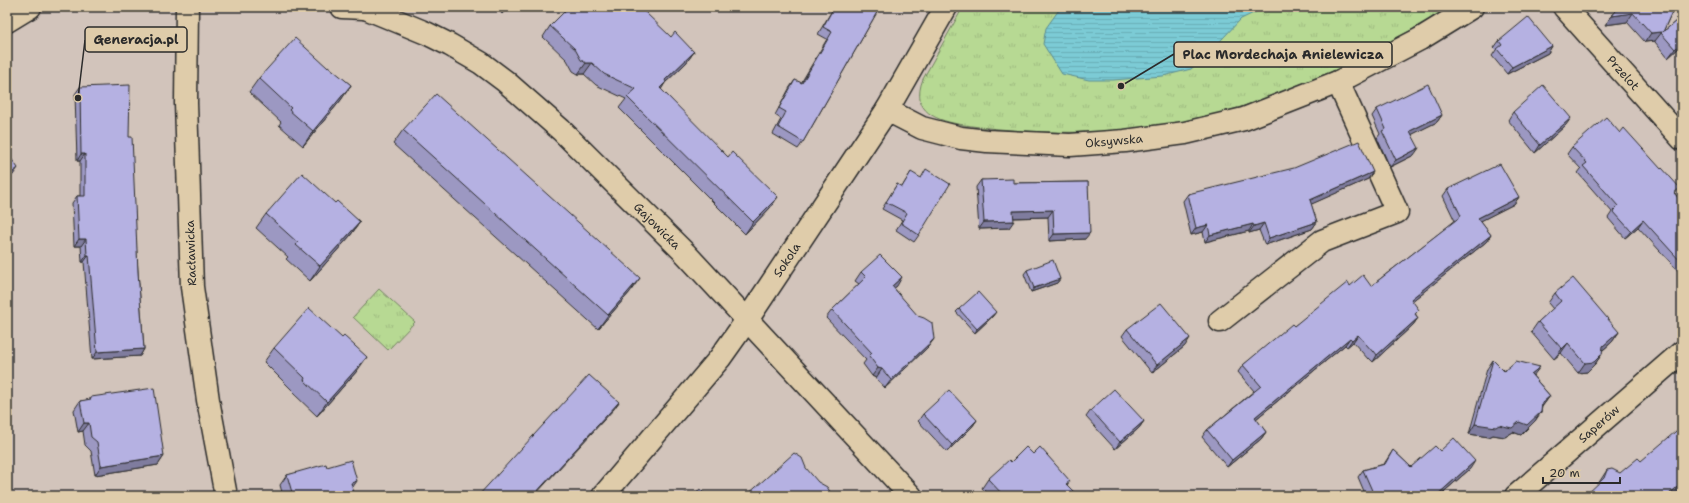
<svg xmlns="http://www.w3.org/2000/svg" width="1689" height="503" viewBox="0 0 1689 503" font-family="'Shantell Sans',sans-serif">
<defs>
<pattern id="park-tufts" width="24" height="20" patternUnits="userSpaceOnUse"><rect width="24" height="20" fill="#b7d993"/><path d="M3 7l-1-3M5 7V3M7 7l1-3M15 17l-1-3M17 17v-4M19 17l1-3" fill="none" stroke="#9eba7f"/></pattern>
<pattern id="water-rules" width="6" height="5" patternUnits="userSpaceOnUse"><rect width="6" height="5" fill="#7bcbd5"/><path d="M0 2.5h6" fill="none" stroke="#6aaeb7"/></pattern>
</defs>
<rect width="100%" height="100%" fill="#d2c4bb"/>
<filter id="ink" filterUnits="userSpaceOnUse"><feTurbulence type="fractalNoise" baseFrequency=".025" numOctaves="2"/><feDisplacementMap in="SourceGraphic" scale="8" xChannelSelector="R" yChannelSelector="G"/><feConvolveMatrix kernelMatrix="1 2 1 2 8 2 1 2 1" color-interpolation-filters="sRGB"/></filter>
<g filter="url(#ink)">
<g fill="url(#park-tufts)" stroke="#71825f">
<path d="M963 7H1453C1425 23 1396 38 1368 53 1353 61 1339 69 1325 76 1289 91 1251 105 1213 115 1135 136 1044 136 964 125 937 121 910 112 923 79Z"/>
<polygon points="379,289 415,322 388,350 353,317"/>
</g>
<polygon fill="url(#water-rules)" stroke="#5b8b91" points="1061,7 1266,7 1241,19 1205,57 1191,69 1163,76 1113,80 1089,80 1062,74 1043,44 1046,28"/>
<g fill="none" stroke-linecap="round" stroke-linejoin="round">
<defs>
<g id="minor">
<polyline points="1564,7 1682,139"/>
<polyline points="7,21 30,7"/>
<polyline points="887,110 922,128 961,138 987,141 1070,145 1125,141 1185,133 1244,119 1338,82 1420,39 1472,7"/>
<polyline points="1220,321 1322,241 1397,212 1338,82"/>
<polyline points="603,496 720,358 747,320 887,110 946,7"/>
<polyline points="1516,496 1682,352"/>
</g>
<g id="tertiary">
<polyline points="187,7 186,103 192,287 208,400 226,496"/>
<polyline points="342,7 364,8"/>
<polyline points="363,7 426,33 450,45 481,63 505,81 561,130 685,253 911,496"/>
</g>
</defs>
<use href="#minor" stroke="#2b2b2b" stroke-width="25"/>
<use href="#tertiary" stroke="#2b2b2b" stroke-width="25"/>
<use href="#minor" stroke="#dfccaa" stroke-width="22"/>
<use href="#tertiary" stroke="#dfccaa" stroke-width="22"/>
</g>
<g fill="#9c98c2" stroke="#2b2b2b">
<polygon points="496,7 509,7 502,14"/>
<polygon points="834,7 880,7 803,142 798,149 773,134 781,119 775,115 790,87 795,80 801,83 827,39 818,34"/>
<polygon points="1614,7 1674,7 1663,32 1682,16 1682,45 1668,58 1655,42 1655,41 1645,42 1627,22 1605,25 1616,10"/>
<polygon points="550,26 671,37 694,52 686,63 665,83 661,89 770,208 745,234 619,108 626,99 596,85 584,74 578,74 573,71 567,60 543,37"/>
<polygon points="1499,41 1552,46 1548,53 1507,74 1492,56 1496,50 1494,48"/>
<polygon points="327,67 351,85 341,100 303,146 279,125 281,122 249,92 259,78"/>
<polygon points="80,87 129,137 138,272 144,349 140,356 92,359 84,262 82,262 81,246 74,246 72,203 77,196 80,196 80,161 77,161 75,94"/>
<polygon points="1377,109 1442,115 1437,122 1412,134 1414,155 1390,167 1377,138 1380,134 1372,116"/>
<polygon points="1513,112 1566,125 1535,153 1508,120"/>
<polygon points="403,130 630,292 598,329 393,144"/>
<polygon points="1572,147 1675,194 1682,202 1682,275 1638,227 1625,238 1608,218 1612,212 1578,173 1581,169 1567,154"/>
<polygon points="911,172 919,235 914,242 896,230 902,220 882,209 897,184 902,187"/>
<polygon points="1373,172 1368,179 1311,204 1317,222 1312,229 1265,245 1259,230 1249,233 1249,231 1205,242 1203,232 1191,235 1183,201 1188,194"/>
<polygon points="981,180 1013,183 1088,182 1085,239 1049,241 1048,217 1013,218 1009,228 979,229 976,187"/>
<polygon points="1448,189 1519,197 1514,204 1480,221 1491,235 1486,242 1412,301 1416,315 1418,318 1413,325 1373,362 1369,358 1368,359 1353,342 1347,347 1345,345 1256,419 1266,432 1261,439 1227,467 1202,437 1207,430 1254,391 1238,372 1243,365 1294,326 1350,286 1371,286 1455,221 1443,196"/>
<polygon points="335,203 360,222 350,236 310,281 286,259 288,257 256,228 266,214"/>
<polygon points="1027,270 1060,279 1057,283 1031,292 1024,274"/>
<polygon points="861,272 897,286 894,288 934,339 928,347 885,388 876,378 872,376 863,364 866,360 826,318 832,310 859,284 855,281"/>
<polygon points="1555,293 1619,332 1612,342 1602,351 1602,354 1595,364 1587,372 1578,373 1561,353 1554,359 1531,332 1538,322 1553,309 1548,303"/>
<polygon points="959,309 993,316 975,333 956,312"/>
<polygon points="1127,329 1185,346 1152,373 1122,336"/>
<polygon points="274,348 357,371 317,416 294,394 295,393 264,362"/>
<polygon points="1493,360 1504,371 1533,376 1550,396 1542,407 1541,412 1535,421 1521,435 1513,432 1505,437 1493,435 1489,437 1469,434 1487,369"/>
<polygon points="91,397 164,456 158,465 95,475 91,451 85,445 83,431 78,432 74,410 80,401 89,400"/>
<polygon points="1091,410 1144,421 1139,428 1115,449 1086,417"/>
<polygon points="923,414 977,420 972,427 947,452 918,421"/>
<polygon points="1393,450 1411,467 1440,451 1470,469 1439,496 1366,496 1358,477 1363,470 1384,464"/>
<polygon points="1033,454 1070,481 1067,485 1078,496 989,496 982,488 988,479 1011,462"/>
<polygon points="327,467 352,488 355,496 283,496 280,485 287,475"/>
<polygon points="1607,470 1673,496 1598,484"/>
</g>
<g fill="#7f7c9e" stroke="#2b2b2b">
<polygon points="507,7 509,7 502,14"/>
<polygon points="1633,13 1627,22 1605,25 1612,16"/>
<polygon points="1662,32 1655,41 1645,42 1651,33"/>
<polygon points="1682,42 1682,45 1668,58 1675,49"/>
<polygon points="1552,46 1548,53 1507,74 1512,67"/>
<polygon points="694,52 686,63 665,83 659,93 653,99 665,80"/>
<polygon points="586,63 592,63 584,74 578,74"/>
<polygon points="351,85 341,100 303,146 313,131"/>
<polygon points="1442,115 1437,122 1405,138 1410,131"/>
<polygon points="1571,118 1566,125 1535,153 1540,145"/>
<polygon points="1419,148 1414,155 1390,167 1396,160"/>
<polygon points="81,154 85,154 80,161 77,161"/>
<polygon points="18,168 13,175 7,180 7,177"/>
<polygon points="1373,172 1368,179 1305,207 1310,200"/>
<polygon points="778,197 770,208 745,234 753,222"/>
<polygon points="1519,197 1514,204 1473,225 1478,218"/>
<polygon points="1053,210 1048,217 1008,218 1013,211"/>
<polygon points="1643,220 1638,227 1625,238 1631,231"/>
<polygon points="1014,221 1009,228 979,229 984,222"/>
<polygon points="360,222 350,236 310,281 320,266"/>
<polygon points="1317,222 1312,229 1265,245 1269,238"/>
<polygon points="1264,223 1259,230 1249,233 1254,226"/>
<polygon points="1253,224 1249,231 1205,242 1210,235"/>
<polygon points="1208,225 1203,232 1191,235 1196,228"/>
<polygon points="1090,233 1085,239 1049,241 1054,234"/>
<polygon points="1491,235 1486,242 1406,306 1411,299"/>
<polygon points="79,239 86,239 81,246 74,246"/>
<polygon points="87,255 89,255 84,262 82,262"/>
<polygon points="902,277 897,286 886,294 892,286"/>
<polygon points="640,278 630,292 598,329 608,315"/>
<polygon points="1060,279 1057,283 1031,292 1034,288"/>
<polygon points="996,312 993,316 975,333 977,329"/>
<polygon points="1418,318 1413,325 1373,362 1377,355"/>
<polygon points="1619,332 1612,342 1596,356 1603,346"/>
<polygon points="1358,335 1353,342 1347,347 1352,340"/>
<polygon points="1190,338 1185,346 1152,373 1157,365"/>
<polygon points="1350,338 1345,345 1250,424 1255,417"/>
<polygon points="934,339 928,347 885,388 891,380"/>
<polygon points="1568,343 1561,353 1554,359 1562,349"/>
<polygon points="144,349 140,356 92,359 97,352"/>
<polygon points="1602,354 1595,364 1587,372 1578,373 1585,363"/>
<polygon points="367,357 357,371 317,416 327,402"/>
<polygon points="1540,367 1533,376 1531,374"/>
<polygon points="878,368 882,369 876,378 872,376"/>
<polygon points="1550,396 1543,405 1535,412 1542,403"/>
<polygon points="619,402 614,409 534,496 533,496"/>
<polygon points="1541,412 1535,421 1521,435 1513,432 1505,437 1493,435 1489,437 1469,434 1475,424 1499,425 1519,422"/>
<polygon points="977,420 972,427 947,452 952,445"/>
<polygon points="1144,421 1139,428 1115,449 1120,442"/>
<polygon points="84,423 89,423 83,431 78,432"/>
<polygon points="1266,432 1261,439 1227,467 1232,460"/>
<polygon points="164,456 158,465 95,475 101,466"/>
<polygon points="1475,461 1470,469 1439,496 1436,496"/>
<polygon points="357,481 350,491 351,483"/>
<polygon points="1682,483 1682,488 1673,496 1668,496 1669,494"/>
</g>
<g fill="#b5b1e2" stroke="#2b2b2b">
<polygon points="569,7 636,7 638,9 645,12 671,37 675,32 694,52 665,80 666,82 660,88 728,157 732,152 778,197 753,222 627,97 636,89 604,74 592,63 586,63 581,60 575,49 550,26"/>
<polygon points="834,7 880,7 803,142 778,127 786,112 779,108 795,80 802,83 832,32 823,27"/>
<polygon points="1619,7 1674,7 1663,32 1682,16 1682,42 1675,49 1661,33 1662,32 1651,33 1633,13 1612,16"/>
<polygon points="1528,17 1552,46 1512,67 1497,49 1502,45 1499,41"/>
<polygon points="295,38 327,67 328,66 351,85 313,131 289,110 291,108 259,78"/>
<polygon points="1428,84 1442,115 1410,131 1419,148 1396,160 1382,131 1386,129 1377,109"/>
<polygon points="130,85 129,137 132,137 138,272 144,349 97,352 89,255 87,255 86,239 79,239 77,196 85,196 85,154 81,154 80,87"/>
<polygon points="1543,85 1571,118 1540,145 1513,112"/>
<polygon points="436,94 640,278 608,315 403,130"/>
<polygon points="1606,117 1620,133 1624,128 1661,169 1662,168 1680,188 1674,193 1682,202 1682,263 1643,220 1631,231 1613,211 1618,206 1583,166 1587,163 1572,147"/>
<polygon points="1359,141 1373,172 1310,200 1317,222 1269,238 1264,223 1254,226 1253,224 1210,235 1208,225 1196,228 1188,194 1294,168"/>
<polygon points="7,153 18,168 7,177"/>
<polygon points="1500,164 1519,197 1478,218 1491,235 1411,299 1419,310 1415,314 1418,318 1377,355 1374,351 1373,352 1358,335 1352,340 1350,338 1255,417 1266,432 1232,460 1207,430 1261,386 1243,365 1292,324 1294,326 1348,282 1350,286 1363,275 1371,286 1461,216 1448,189"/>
<polygon points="926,169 950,184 919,235 901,223 907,213 886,202 897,184 902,187 911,172 921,178"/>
<polygon points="302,173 335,203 337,201 360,222 320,266 296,245 298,243 266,214"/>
<polygon points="1013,179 1013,183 1088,182 1090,233 1054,234 1053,210 1013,211 1014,221 984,222 981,180"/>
<polygon points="880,255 902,277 892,286 918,316 924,318 932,323 934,339 891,380 882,369 878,368 869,356 872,353 832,310 866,277 861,272"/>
<polygon points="1053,260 1060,279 1034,288 1027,270"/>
<polygon points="1573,278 1619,332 1603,346 1602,354 1594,362 1585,363 1568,343 1562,349 1538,322 1561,301 1555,293"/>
<polygon points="978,292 996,312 977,329 959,309"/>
<polygon points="1161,303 1190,338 1157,365 1127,329"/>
<polygon points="309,308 342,338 344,336 367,357 327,402 304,380 305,378 274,348"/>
<polygon points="1493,360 1504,371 1516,361 1540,367 1531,374 1550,396 1542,403 1541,412 1527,425 1519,422 1512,428 1499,425 1496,427 1475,424"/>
<polygon points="589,375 619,402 533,496 478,496"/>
<polygon points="154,388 164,456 101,466 97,442 91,437 89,423 84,423 80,401 91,399 91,397"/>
<polygon points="1114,389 1144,421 1120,442 1091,410"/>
<polygon points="949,390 977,420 952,445 923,414"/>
<polygon points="1682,426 1682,483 1669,494 1672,496 1585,496 1604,478 1607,470 1612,469 1620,473 1638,458 1641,461"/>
<polygon points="1454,438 1475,461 1436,496 1373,496 1374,495 1363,470 1385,464 1393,450 1411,467 1435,446 1440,451"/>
<polygon points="1026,447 1033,454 1040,447 1070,481 1066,484 1078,496 1004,496 988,479 1009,460 1011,462"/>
<polygon points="794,453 802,458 806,468 818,482 827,487 832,495 831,496 746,496"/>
<polygon points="351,460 357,481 351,483 355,496 293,496 287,475 326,464 327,467"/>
<polygon points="700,489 707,496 692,496"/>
<polygon points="186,492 184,496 171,496"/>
<polygon points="686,493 691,496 682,496"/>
</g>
</g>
<g text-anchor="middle" stroke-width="3.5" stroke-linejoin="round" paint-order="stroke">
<g font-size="12" fill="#2b2b2b" stroke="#dfccaa">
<text transform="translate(1623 73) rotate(48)" y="4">Przelot</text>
<text transform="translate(1114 141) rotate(-5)" y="4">Oksywska</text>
<text transform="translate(657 226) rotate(45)" y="4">Gajowicka</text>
<text transform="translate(191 253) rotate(-92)" y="4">Racławicka</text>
<text transform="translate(787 260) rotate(-56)" y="4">Sokola</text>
<text transform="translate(1599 424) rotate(-41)" y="4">Saperów</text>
</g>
</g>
<path fill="none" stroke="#2b2b2b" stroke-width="1.5" d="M78 98L85 40M1121 86L1174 54"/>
<g fill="#2b2b2b" stroke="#dfccaa" stroke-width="1.5">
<circle cx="78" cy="98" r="4"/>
<circle cx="1121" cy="86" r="4"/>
</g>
<g fill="#dfccaa" stroke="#2b2b2b" stroke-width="1.5">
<rect x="85" y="27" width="102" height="25" rx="4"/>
<rect x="1174" y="42" width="218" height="25" rx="4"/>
</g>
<g font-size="13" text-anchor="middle" font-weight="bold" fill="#2b2b2b">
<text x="136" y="44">Generacja.pl</text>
<text x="1283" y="59">Plac Mordechaja Anielewicza</text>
</g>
<rect width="1689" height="503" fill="none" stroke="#dfccaa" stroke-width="24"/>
<rect x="12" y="12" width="1665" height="479" fill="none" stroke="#2b2b2b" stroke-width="1.5" filter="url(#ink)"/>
<path d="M1543 477v6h77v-6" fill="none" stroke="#2b2b2b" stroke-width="2"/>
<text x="1549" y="477" font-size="12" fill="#2b2b2b" stroke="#dfccaa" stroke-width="3" paint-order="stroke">20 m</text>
</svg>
